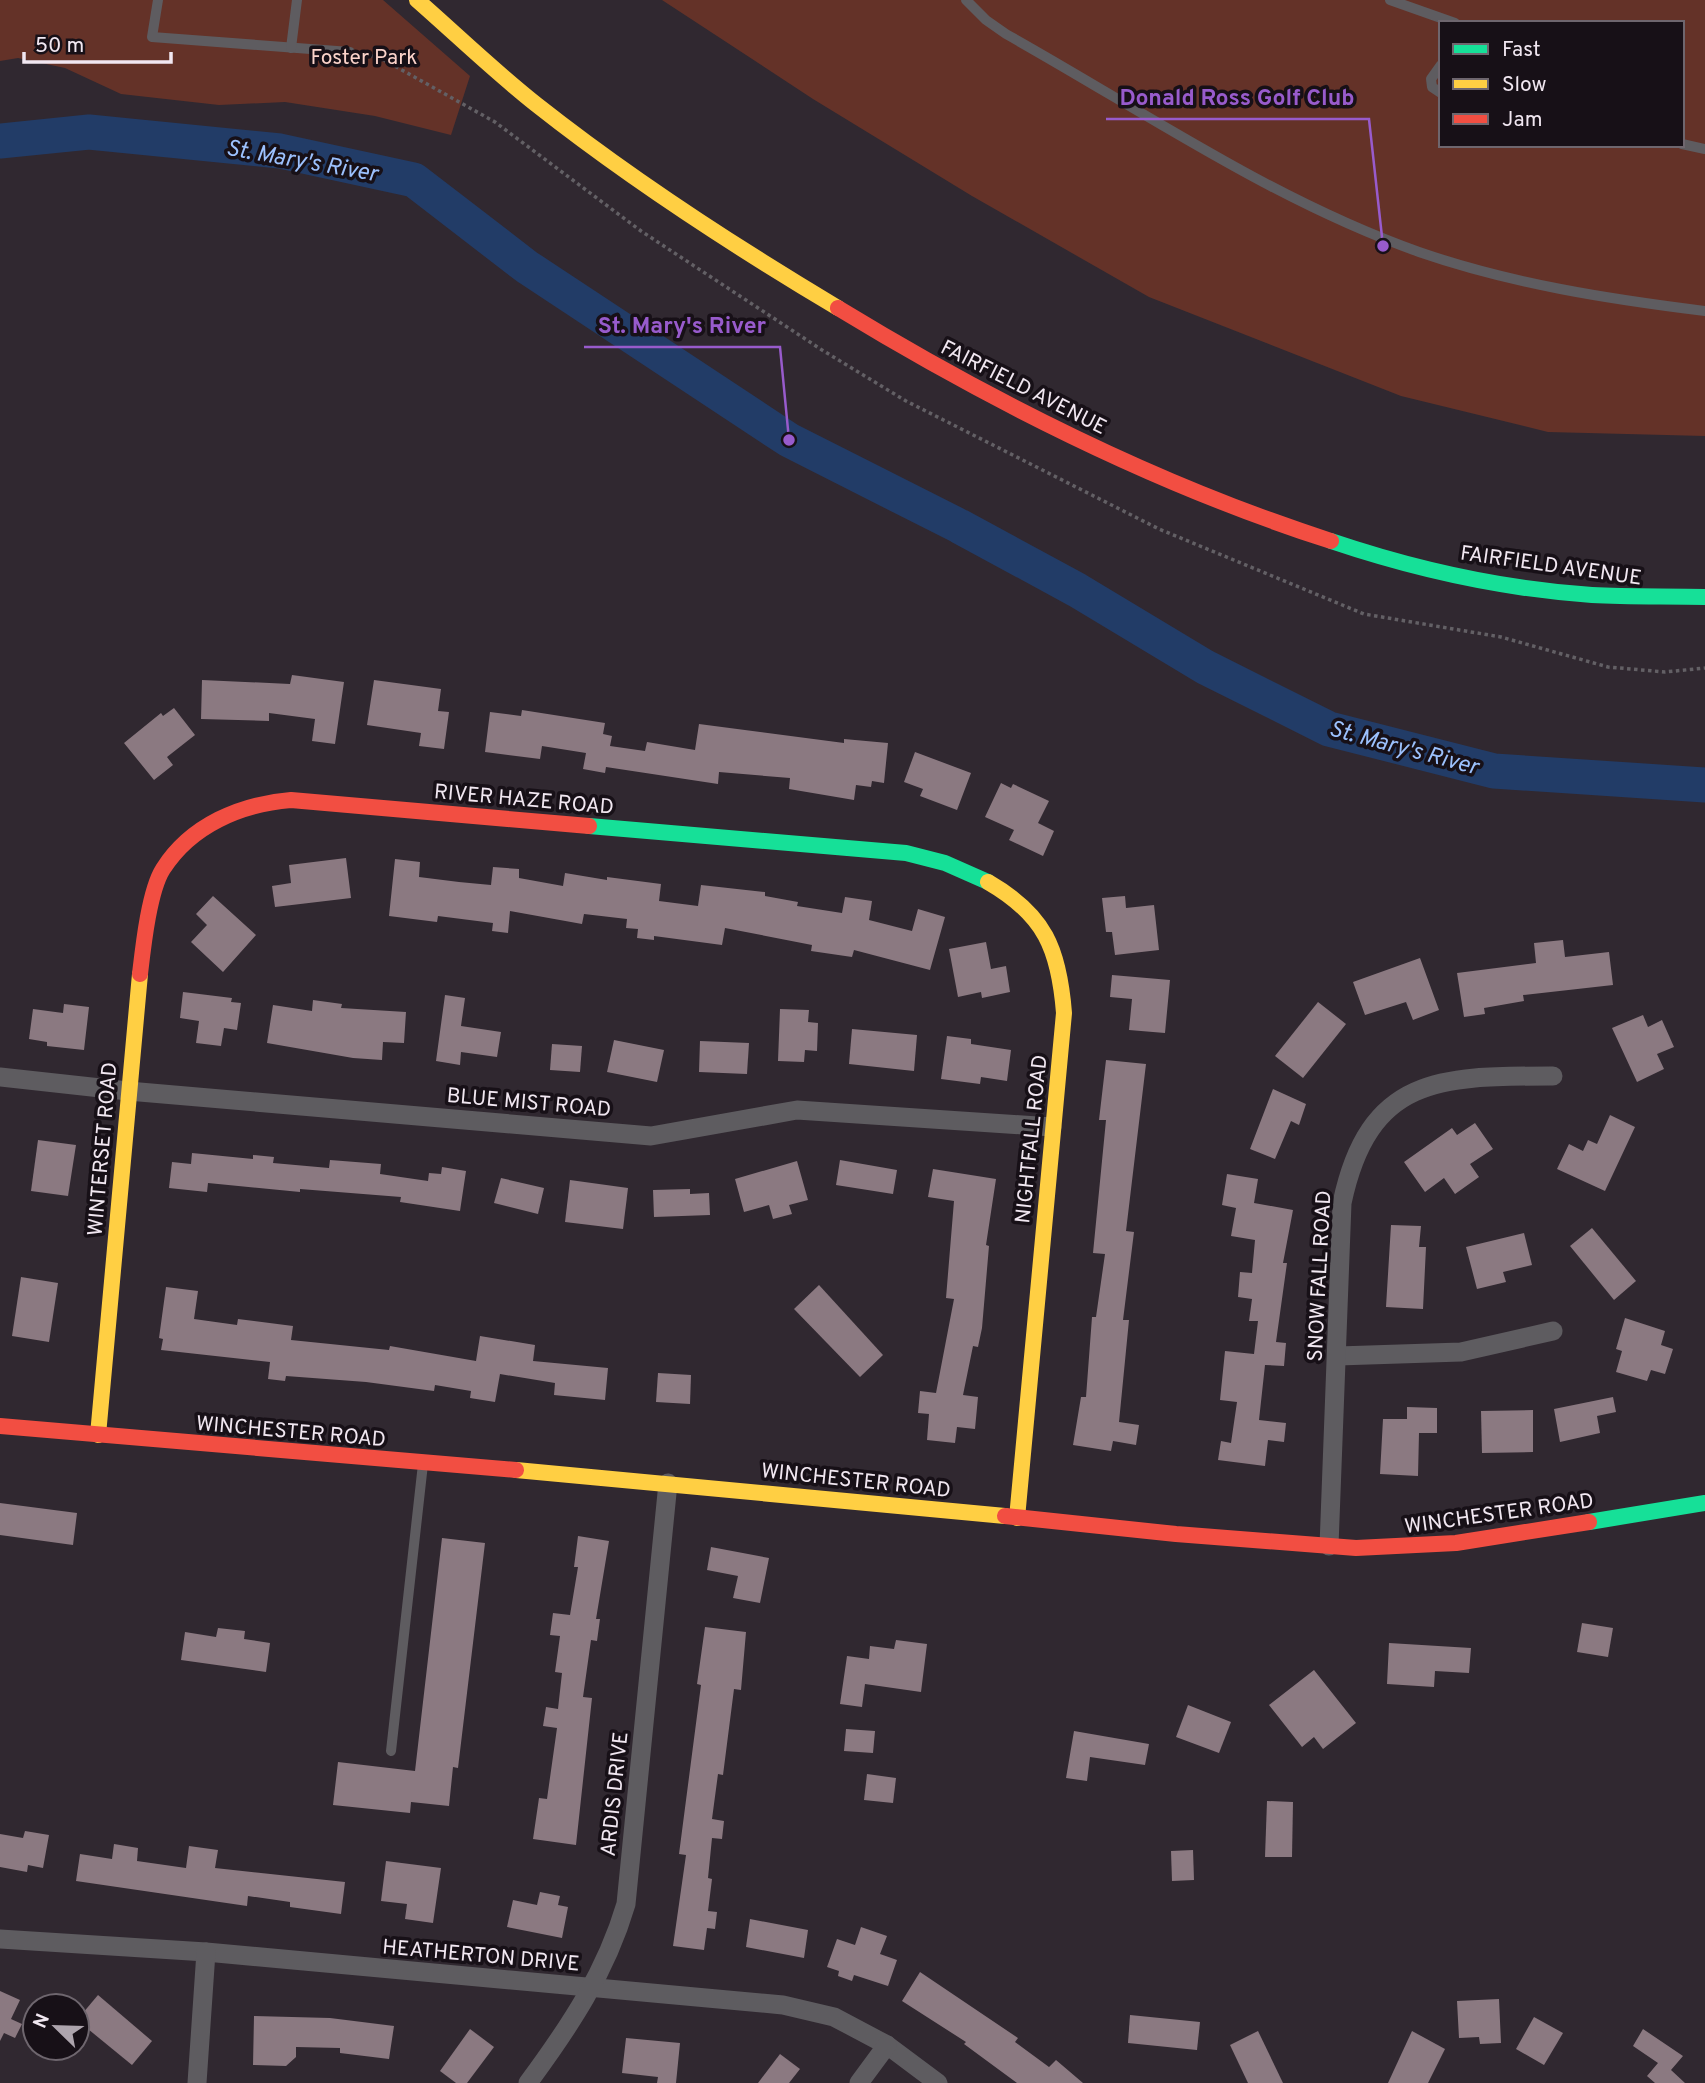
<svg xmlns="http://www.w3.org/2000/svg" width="1705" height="2083" viewBox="0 0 1705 2083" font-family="Overpass,sans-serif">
<rect width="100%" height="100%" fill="#302830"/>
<g fill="#643228" fill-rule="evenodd">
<polygon points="0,0 383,0 470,76 451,135 375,116 285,102 219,105 121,94 65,68 18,58 0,61"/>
<path d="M662 0H1705V436L1548 432 1401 396 1149 297 972 196 813 99ZM1441 23H1682V145H1441Z"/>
</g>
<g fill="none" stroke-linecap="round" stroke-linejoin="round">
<polyline stroke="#223c67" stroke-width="35" points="0,141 89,132 280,151 414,180 527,267 789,440 959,526 1077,590 1205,667 1329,729 1494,771 1705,785"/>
</g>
<g fill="#8b7981">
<polygon points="292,675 344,682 335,744 312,741 315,719 269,713 269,721 201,719 202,680 290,684"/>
<polygon points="374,680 441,689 438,711 449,712 444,749 419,746 421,733 367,725"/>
<polygon points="174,708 195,735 167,757 173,765 154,780 124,743 161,713 163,716"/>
<polygon points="522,710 605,723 603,734 612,736 610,746 645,751 647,742 695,750 699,724 844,743 844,739 888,743 884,783 872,781 871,787 856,785 854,800 789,789 790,778 719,772 718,784 606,767 605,773 583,769 586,753 542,746 540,759 485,752 490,712 521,716"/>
<polygon points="915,752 971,773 957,810 920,796 923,789 904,782"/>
<polygon points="1001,783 1011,788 1013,784 1049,801 1038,823 1054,831 1043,856 1009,840 1014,830 985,817"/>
<polygon points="346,858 351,898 275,907 272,886 291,883 289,865"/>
<polygon points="395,859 420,862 419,877 459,882 491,885 493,867 519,869 519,878 563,886 565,873 607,880 607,877 661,884 659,901 698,906 701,885 765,892 765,896 798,902 797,906 842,913 845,897 872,901 869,920 912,931 918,909 945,917 930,970 854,950 852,957 811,951 812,945 725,928 722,945 654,936 654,940 637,938 638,929 626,928 627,919 584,914 582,924 510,911 508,933 492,931 493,923 438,916 437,922 389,916"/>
<polygon points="213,896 256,935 223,972 191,942 207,925 196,914"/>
<polygon points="1125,896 1126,908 1154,905 1159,950 1115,955 1112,932 1106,932 1102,898"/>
<polygon points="1563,940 1565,957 1609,952 1613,985 1523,995 1524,1001 1484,1008 1485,1014 1464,1017 1457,973 1536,963 1534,943"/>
<polygon points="986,942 991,969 1006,966 1010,992 982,998 981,992 958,997 949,949"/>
<polygon points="1420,958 1439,1010 1413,1020 1406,1002 1365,1015 1353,982"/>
<polygon points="1112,975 1170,980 1165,1033 1129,1030 1132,999 1110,997"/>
<polygon points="183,992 232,998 231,1002 241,1003 237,1030 224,1028 221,1046 196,1043 199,1021 180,1018"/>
<polygon points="445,995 465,998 461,1026 501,1032 497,1057 461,1052 460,1065 436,1061"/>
<polygon points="313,1000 342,1004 341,1008 406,1012 404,1043 383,1042 382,1060 353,1058 267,1043 273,1005 312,1011"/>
<polygon points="1318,1002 1346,1024 1303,1078 1275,1056"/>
<polygon points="64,1004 89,1007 84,1050 47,1046 47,1042 29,1039 33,1009 63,1013"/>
<polygon points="780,1009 809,1010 808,1022 818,1023 817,1051 805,1050 804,1062 778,1061"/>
<polygon points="1643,1015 1648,1027 1662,1020 1674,1047 1657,1054 1664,1069 1637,1082 1612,1028"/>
<polygon points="852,1029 917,1035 914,1071 849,1064"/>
<polygon points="947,1036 971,1039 971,1044 1011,1050 1007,1081 981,1077 980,1084 941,1079"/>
<polygon points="614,1040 664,1050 657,1082 607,1072"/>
<polygon points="700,1041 749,1043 747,1074 699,1072"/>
<polygon points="552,1044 582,1046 580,1072 550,1070"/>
<polygon points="1106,1060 1146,1064 1126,1231 1134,1232 1123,1320 1129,1320 1119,1422 1139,1425 1136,1445 1113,1441 1111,1451 1073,1445 1081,1397 1086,1397 1092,1317 1096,1317 1105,1254 1093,1253 1106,1120 1099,1120"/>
<polygon points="1273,1089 1306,1104 1299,1125 1291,1121 1275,1159 1250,1149"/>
<polygon points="1610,1115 1635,1127 1605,1191 1557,1169 1569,1144 1583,1151 1588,1140 1597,1144"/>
<polygon points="1475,1123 1493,1149 1470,1164 1479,1177 1455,1194 1444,1178 1425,1192 1404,1162 1452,1128 1457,1135"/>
<polygon points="38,1140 76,1145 68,1196 31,1191"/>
<polygon points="192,1153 253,1159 253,1155 274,1157 273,1163 329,1168 330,1160 381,1164 380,1174 428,1181 429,1173 441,1174 442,1167 466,1171 460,1211 400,1202 401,1197 300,1189 300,1192 208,1183 207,1192 169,1188 172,1162 191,1164"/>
<polygon points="840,1160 897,1170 893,1194 836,1185"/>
<polygon points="797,1161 808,1200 789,1205 792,1214 773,1219 769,1205 744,1212 735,1179"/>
<polygon points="933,1169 996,1179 986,1245 989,1246 982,1328 978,1347 973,1346 963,1395 978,1397 975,1429 957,1427 955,1443 927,1440 929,1414 918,1413 920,1391 936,1393 954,1299 946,1298 954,1201 928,1197"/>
<polygon points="1227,1174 1258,1179 1254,1203 1293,1210 1283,1263 1287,1263 1276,1342 1286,1343 1284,1366 1265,1365 1259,1420 1286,1423 1284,1442 1268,1440 1265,1466 1218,1460 1221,1441 1231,1443 1237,1402 1220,1400 1225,1351 1254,1354 1258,1321 1249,1321 1252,1299 1238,1297 1240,1272 1252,1273 1255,1240 1231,1236 1236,1208 1222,1205"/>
<polygon points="501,1178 544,1188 538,1214 494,1203"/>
<polygon points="570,1180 628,1188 623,1229 565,1222"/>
<polygon points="690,1189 690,1194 709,1193 710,1215 654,1217 653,1190"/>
<polygon points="1391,1225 1421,1226 1419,1247 1426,1247 1423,1309 1386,1307"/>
<polygon points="1592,1228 1636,1281 1614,1300 1570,1246"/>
<polygon points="1524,1233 1532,1265 1503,1272 1506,1282 1477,1289 1466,1247"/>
<polygon points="21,1277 58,1283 49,1342 12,1336"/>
<polygon points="819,1285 883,1355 860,1377 794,1309"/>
<polygon points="166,1287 198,1291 194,1319 237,1325 238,1319 293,1326 291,1340 389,1350 390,1346 476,1361 480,1336 535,1345 533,1361 608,1368 605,1400 554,1395 555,1383 500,1374 495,1402 470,1398 471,1391 435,1385 434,1391 366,1382 286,1376 285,1381 268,1379 270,1362 161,1350 163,1339 159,1338"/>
<polygon points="1625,1318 1665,1331 1661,1345 1673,1349 1665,1374 1651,1370 1647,1381 1616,1372 1622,1351 1616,1349"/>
<polygon points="658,1373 691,1375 690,1404 656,1402"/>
<polygon points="1613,1397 1616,1412 1597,1416 1600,1433 1560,1442 1554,1409"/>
<polygon points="1407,1407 1437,1408 1437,1433 1419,1433 1418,1476 1380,1474 1383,1419 1407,1419"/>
<polygon points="1533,1410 1533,1452 1482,1453 1481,1411"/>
<polygon points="0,1503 77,1513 73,1545 0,1535"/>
<polygon points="578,1536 609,1541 596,1619 600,1619 597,1641 591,1640 583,1697 592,1698 576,1845 533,1839 539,1798 547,1799 557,1728 543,1726 546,1707 558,1709 562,1673 555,1672 560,1636 550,1635 553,1613 570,1615 578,1567 574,1567"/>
<polygon points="442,1538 485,1543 458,1768 453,1767 449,1806 411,1802 410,1813 333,1805 338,1762 415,1771"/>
<polygon points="711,1547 769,1558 760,1603 733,1598 738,1576 707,1570"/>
<polygon points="1582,1623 1613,1628 1608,1657 1577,1652"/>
<polygon points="705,1627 746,1632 741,1690 734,1689 723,1775 718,1774 712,1819 724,1821 722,1839 712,1838 708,1878 712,1879 708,1911 717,1912 715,1929 707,1928 704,1950 673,1946 686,1855 679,1854 701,1685 697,1684"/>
<polygon points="218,1628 245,1631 244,1639 270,1643 266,1672 181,1660 185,1632 216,1637"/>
<polygon points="896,1640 927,1644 921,1692 865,1684 862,1707 840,1704 847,1656 869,1659 870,1646 894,1649"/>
<polygon points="1389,1643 1471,1648 1469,1673 1435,1671 1434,1687 1387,1684"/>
<polygon points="1314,1670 1356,1723 1323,1749 1314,1737 1302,1747 1269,1705"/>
<polygon points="1188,1705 1231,1722 1219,1753 1176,1737"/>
<polygon points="846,1729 875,1731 873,1753 844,1751"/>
<polygon points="1074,1731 1149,1744 1145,1765 1090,1757 1087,1781 1066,1778"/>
<polygon points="867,1774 896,1778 893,1803 864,1800"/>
<polygon points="1267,1801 1293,1802 1292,1857 1265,1857"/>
<polygon points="25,1831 49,1835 43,1868 28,1865 27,1872 0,1867 0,1834 23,1838"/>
<polygon points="114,1844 138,1848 137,1861 186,1868 189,1846 218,1850 215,1868 345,1882 341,1914 290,1907 290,1902 248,1896 247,1906 76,1881 80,1854 112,1859"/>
<polygon points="1193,1850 1194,1880 1172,1881 1171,1851"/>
<polygon points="386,1861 441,1868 433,1923 405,1919 407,1904 381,1901"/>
<polygon points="540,1892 560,1896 558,1905 568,1907 562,1938 507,1927 513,1900 537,1905"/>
<polygon points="750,1919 808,1930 804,1958 746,1947"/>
<polygon points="861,1927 887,1936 880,1954 897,1960 888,1986 854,1975 852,1981 838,1976 839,1971 827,1967 837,1939 855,1945"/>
<polygon points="920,1972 1018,2038 1015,2042 1049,2067 1056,2060 1083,2083 1017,2083 964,2044 966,2042 902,2001"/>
<polygon points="0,1991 20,2000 11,2019 22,2024 15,2038 4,2033 0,2041"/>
<polygon points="98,1995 152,2041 132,2065 77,2020"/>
<polygon points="1499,1999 1501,2043 1480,2044 1479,2037 1459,2038 1457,2001"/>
<polygon points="1130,2015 1200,2022 1197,2050 1128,2043"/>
<polygon points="254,2016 330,2018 394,2026 389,2059 340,2053 340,2048 296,2047 296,2057 286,2066 253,2065"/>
<polygon points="1534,2017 1563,2033 1544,2065 1516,2049"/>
<polygon points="470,2029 494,2047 467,2083 456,2083 440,2071"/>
<polygon points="1643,2029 1683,2056 1671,2070 1685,2083 1655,2083 1647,2076 1658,2063 1633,2046"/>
<polygon points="1258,2031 1283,2083 1248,2083 1230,2045"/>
<polygon points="1412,2031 1445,2049 1428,2083 1388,2083"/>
<polygon points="626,2038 680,2043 676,2083 657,2083 658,2077 622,2073"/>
<polygon points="780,2054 800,2069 789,2083 758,2083"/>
</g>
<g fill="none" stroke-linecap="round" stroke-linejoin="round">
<polyline stroke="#636065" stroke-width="3.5" stroke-dasharray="3.5 3.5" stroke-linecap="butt" points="363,53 384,60 495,122 641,231 822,350 906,401 1159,529 1364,614 1501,637 1608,667 1665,672 1705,668"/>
<g stroke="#5e5c60" stroke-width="10">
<polyline points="158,0 152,37 350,52"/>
<path d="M966 0 986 20 1006 34C1142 110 1272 200 1419 252 1512 284 1608 299 1705 311"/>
<polyline points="1390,0 1455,23"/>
<polyline points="291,48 297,0"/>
<polyline points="1441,65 1431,79 1432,87 1441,93"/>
<polyline points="1682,144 1705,149"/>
<polyline points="391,1751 423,1464"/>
</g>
<g stroke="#5e5c60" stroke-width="19">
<polyline points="0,1077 128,1091 651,1136 797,1110 1052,1127"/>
<polyline points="1338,1356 1461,1352 1553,1331"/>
<path d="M1329 1546 1342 1203C1369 1075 1441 1076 1553 1076"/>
<polyline points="0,1939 206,1952 783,2005 834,2017 887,2045 938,2083"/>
<polyline points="197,2083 206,1952"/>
<path d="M528 2083C570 2026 606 1972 626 1904L668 1483"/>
<polyline points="859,2083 887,2045"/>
</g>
<g stroke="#16e098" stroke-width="16">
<path d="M1331 541C1414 569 1504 589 1592 595 1630 597 1668 596 1705 597"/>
<polyline points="589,826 906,853 945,863 988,882"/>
<polyline points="1589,1522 1705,1503"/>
</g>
<g stroke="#ffcf43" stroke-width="16">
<path d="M417 0C457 35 495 72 537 105 632 180 734 246 838 308"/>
<path d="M988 882C1045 915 1059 949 1064 1013L1017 1518"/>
<polyline points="98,1435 140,974"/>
<polyline points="516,1470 1005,1516"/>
</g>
<g stroke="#f24e42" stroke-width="16">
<path d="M838 308C994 403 1157 485 1331 541"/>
<path d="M140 974C143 948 149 891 163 869 191 825 241 804 291 800L589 826"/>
<polyline points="0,1426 516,1470"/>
<polyline points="1005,1516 1176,1534 1356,1548 1456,1543 1589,1522"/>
</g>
</g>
<g text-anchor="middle" stroke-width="7" stroke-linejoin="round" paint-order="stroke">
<g font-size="21" fill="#fbd3ca" stroke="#171017">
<text x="364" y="64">Foster Park</text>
</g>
<g font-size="21" fill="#f1e7f1" stroke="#171017">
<text transform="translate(1024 387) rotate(27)" y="7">FAIRFIELD AVENUE</text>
<text transform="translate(1551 565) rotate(8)" y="7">FAIRFIELD AVENUE</text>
<text transform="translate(524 799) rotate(5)" y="7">RIVER HAZE ROAD</text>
<text transform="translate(529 1102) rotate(5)" y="7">BLUE MIST ROAD</text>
<text transform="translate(1031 1139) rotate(-84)" y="7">NIGHTFALL ROAD</text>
<text transform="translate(102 1149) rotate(-85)" y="7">WINTERSET ROAD</text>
<text transform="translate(1319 1276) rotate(-87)" y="7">SNOW FALL ROAD</text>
<text transform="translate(291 1431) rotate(5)" y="7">WINCHESTER ROAD</text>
<text transform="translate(856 1480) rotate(6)" y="7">WINCHESTER ROAD</text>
<text transform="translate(1499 1513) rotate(-8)" y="7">WINCHESTER ROAD</text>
<text transform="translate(614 1794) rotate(-84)" y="7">ARDIS DRIVE</text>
<text transform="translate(481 1955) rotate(5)" y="7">HEATHERTON DRIVE</text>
</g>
<g font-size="23" font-style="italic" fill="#9cc1fd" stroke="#171017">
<text transform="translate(302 160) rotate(10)" y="8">St. Mary's River</text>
<text transform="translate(1404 747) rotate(15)" y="8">St. Mary's River</text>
</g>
</g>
<path fill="none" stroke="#985bcc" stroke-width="2.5" d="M1383 246L1369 119H1106M789 440L780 347H584"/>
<g fill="#985bcc" stroke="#171017" stroke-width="2.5">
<circle cx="1383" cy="246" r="7"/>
<circle cx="789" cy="440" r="7"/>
</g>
<g font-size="23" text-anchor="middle" font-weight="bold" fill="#985bcc" stroke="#171017" stroke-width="7" stroke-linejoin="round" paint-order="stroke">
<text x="1237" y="105">Donald Ross Golf Club</text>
<text x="682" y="333">St. Mary's River</text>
</g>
<rect x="1439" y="21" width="245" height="126" fill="#171017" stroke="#6e666e" stroke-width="2"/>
<rect x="1453" y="44" width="35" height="10" fill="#16e098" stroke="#6e666e" stroke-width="2"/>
<text x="1502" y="56" font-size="21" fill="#f1e7f1">Fast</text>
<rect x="1453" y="79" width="35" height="10" fill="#ffcf43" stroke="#6e666e" stroke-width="2"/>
<text x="1502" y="91" font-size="21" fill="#f1e7f1">Slow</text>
<rect x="1453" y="114" width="35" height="10" fill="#f24e42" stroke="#6e666e" stroke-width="2"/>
<text x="1502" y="126" font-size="21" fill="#f1e7f1">Jam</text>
<g transform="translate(56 2027) rotate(293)"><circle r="33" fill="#171017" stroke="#6e666e" stroke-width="2"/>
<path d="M0-5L12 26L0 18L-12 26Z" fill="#ada4ad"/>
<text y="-10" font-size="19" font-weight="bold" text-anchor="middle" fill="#f1e7f1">N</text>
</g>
<path d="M24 52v10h147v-10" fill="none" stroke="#f1e7f1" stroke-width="3.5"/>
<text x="35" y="52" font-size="21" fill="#f1e7f1" stroke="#171017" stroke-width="5" paint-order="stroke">50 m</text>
</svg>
